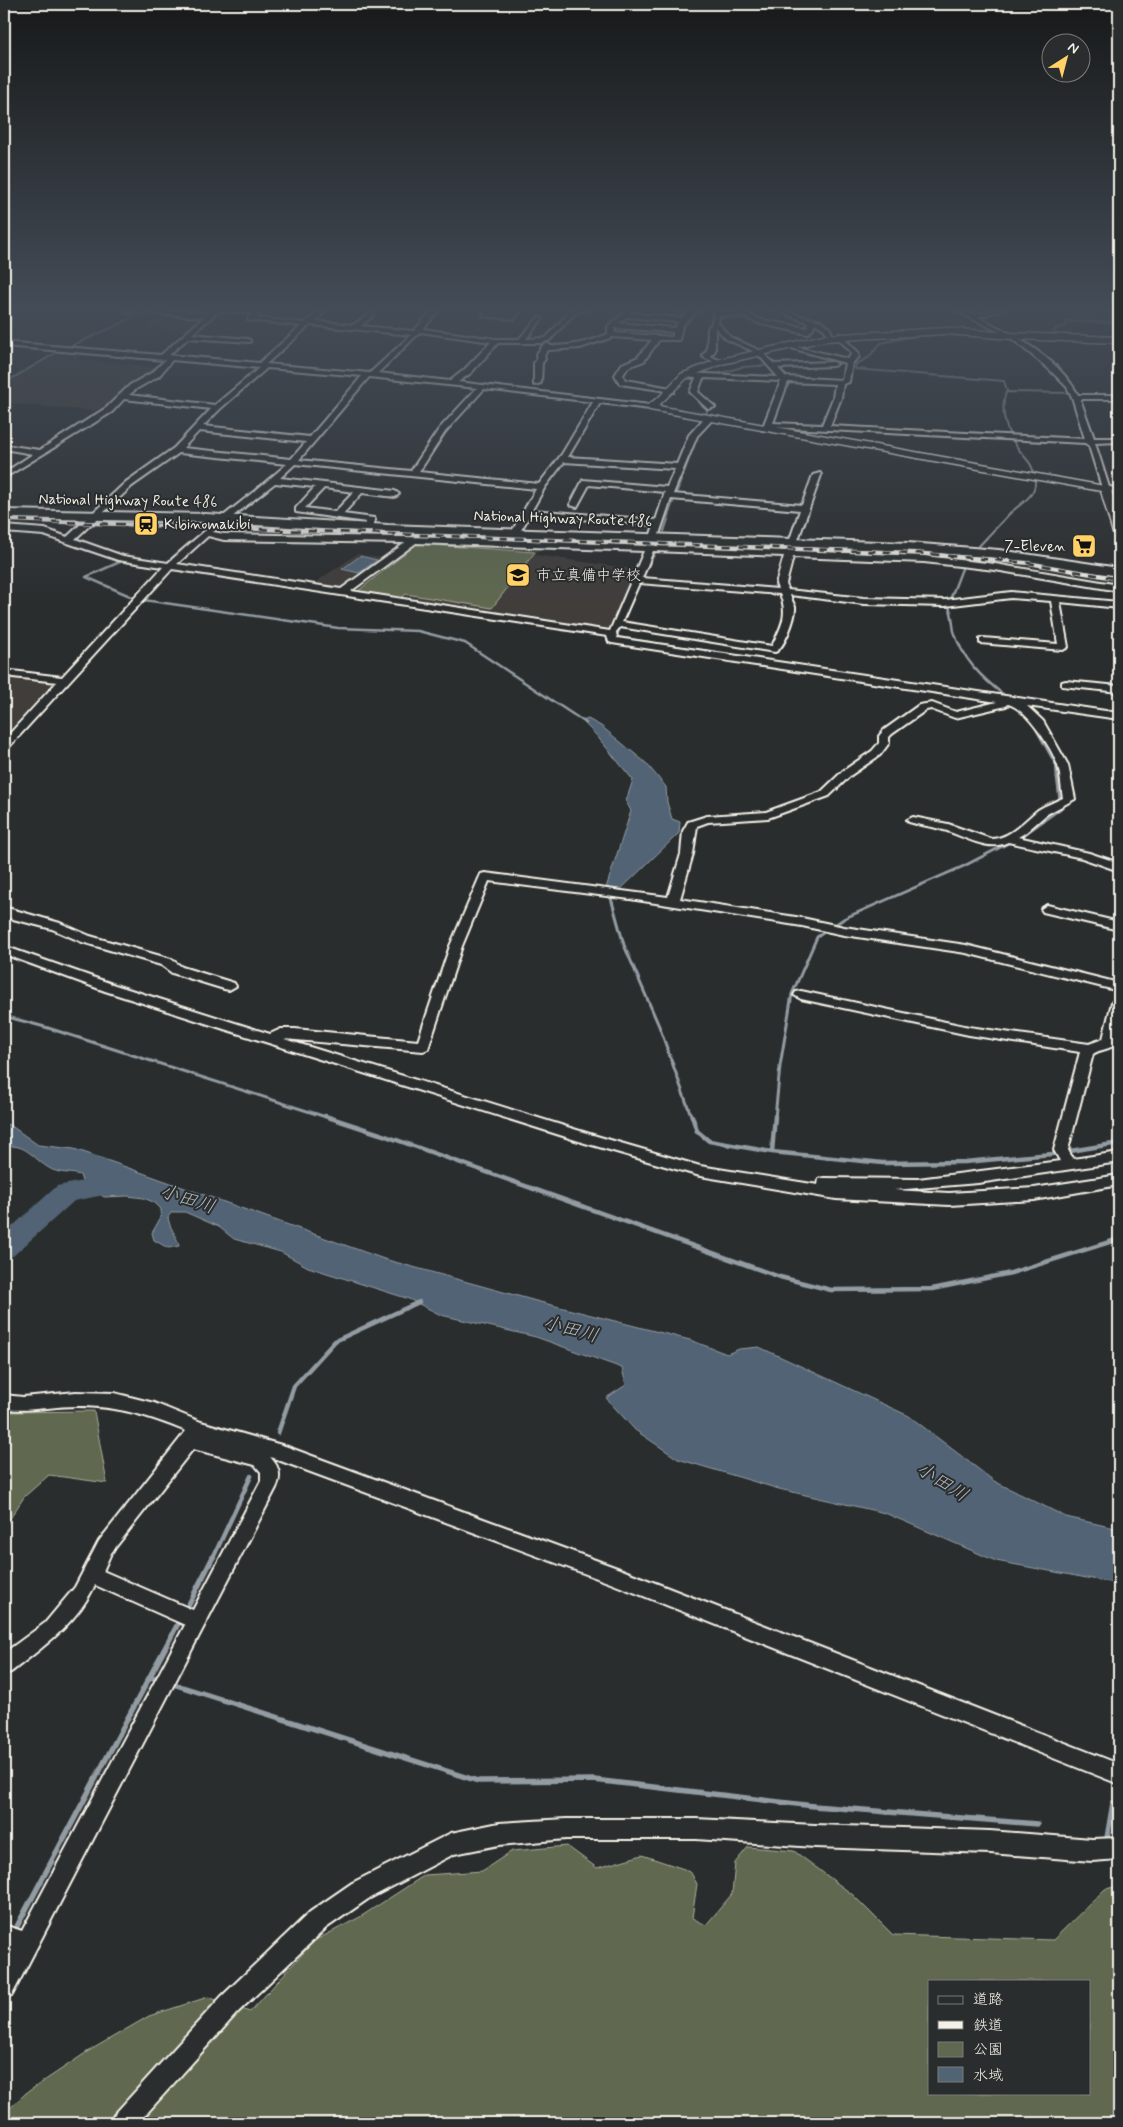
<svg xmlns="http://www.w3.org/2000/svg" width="1123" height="2127" viewBox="0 0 1123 2127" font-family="Mynerve,'Klee One',sans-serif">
<rect width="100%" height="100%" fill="#2a2d2e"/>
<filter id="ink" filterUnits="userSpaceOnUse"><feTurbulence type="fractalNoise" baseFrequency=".02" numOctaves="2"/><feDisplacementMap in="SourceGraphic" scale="10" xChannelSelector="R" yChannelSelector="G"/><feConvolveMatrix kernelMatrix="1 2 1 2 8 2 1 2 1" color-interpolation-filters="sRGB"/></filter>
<g filter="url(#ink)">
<g fill="#403e3b">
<polygon points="159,313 206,317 190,331 148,327"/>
<polygon points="63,350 86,351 78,360 158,367 129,386 105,409 97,409 95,411 4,403 4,386 7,384 7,382"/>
<polygon points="414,542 540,547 535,555 633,569 636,571 610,631 349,592"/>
<polygon points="357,554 385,559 342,590 310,586"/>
<polygon points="4,675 55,681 4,736"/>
</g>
<g fill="#606950" stroke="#aaad9c" fill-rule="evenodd">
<polygon points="417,544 535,552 492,608 406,594 401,598 358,591"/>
<polygon points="94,1411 107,1483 49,1475 24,1497 4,1528 4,1412"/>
<path d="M567 1846 597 1868 642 1855 690 1871 697 1884 692 1918 706 1925 732 1894 735 1863 748 1847 794 1851 853 1895 893 1935 1053 1940 1105 1889 1119 1886V2123H4V2114L26 2093 87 2052 149 2016 208 1997 250 2012 314 1941 360 1917 425 1875 482 1871 512 1851ZM929 1981H1089V2093H929Z"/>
</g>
<g fill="#516474" stroke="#929ca2">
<polygon points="360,556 377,560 359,573 342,569"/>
<polygon points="588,719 601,726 646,763 666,787 667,802 672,819 680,822 679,833 618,892 606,888 631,811 626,801 633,780 596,735 582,721"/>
<path d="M4 1124 10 1125 38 1145 74 1149 95 1156 384 1259 536 1301 690 1340 727 1354 739 1349 759 1347 909 1416 994 1481 1066 1517 1119 1529V1584L996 1561 885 1513 779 1489 678 1459 635 1430 606 1398 626 1385 622 1368 536 1337 441 1315 409 1299 308 1267 281 1252 234 1239 219 1227 185 1212H172L168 1217C169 1228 177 1235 179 1246L168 1248 154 1240 152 1233 161 1217V1209L155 1203 144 1198 128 1196 104 1197 82 1181 80 1175C70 1172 58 1174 49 1168 33 1159 26 1142 4 1147Z"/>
</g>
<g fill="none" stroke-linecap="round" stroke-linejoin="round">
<g stroke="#929ca2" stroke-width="2">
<polyline points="1048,338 1056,329 1066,326 1066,321 1119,323"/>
<polyline points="69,347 122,323 149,308"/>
<polyline points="785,364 815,362 856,364 868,358 881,343 919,335"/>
<polyline points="856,364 855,369 1004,381 1007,391"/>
<polyline points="711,376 742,367 773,365"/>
<polyline points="4,383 61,350"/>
<polyline points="692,393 692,384 697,377"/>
<polyline points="705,415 708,409 706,406"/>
<polyline points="1011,435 1083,438"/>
<polyline points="1096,438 1107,438"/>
<path d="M1034 474C1032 463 1026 459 1020 451 1007 435 999 412 1006 392L1069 393"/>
<polyline points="669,513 698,435 710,422"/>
<path d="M1010 513C1021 503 1037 496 1035 479"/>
</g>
<g stroke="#929ca2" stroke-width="2.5">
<polyline points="4,521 9,523"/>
<polyline points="664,531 670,512"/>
<polyline points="62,541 105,556"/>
<polyline points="979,546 1011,512"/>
<polyline points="121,561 166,568"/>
<polyline points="122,561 86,577 137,599 338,628 418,631 465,643 586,723"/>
<path d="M963 566 948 605C953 613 952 622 954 631 962 659 982 678 1004 695"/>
<polyline points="642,579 655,552"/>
<polyline points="302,589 747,657"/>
<polyline points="616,637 640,583"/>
<polyline points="771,661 1049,703"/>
<polyline points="1032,722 1056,765 1057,777"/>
</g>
<g stroke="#929ca2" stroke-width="3">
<polyline points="612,892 611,898 624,945 659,1026 692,1118"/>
<polyline points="4,1016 45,1027 329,1118"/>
<polyline points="775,1118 780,1066 792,994 817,937 845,918 964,866 1022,836 1061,808 1057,776"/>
</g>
<g stroke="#929ca2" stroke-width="4.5">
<polyline points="325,1116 380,1134 780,1277 831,1290 932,1289 1011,1273 1119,1239"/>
<polyline points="692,1116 697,1131 709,1141 772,1152 883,1163 965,1162 1052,1154 1119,1143"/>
<polyline points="772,1152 775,1116"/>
<polyline points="278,1433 294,1386 335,1341 419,1302"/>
<polyline points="213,1558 251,1476"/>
</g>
<g stroke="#929ca2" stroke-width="5.5">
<polyline points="185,1612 213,1557"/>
<polyline points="151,1677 161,1680"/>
<polyline points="170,1683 478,1781 594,1780 814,1806 1037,1824"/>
<polyline points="1107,1838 1113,1803"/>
<polyline points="14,1932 181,1618"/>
</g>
<polygon fill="#516474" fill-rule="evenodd" points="125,1173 134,1175 138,1182 134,1189 74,1201 13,1256 4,1259 4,1234 57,1186"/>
<defs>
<g id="minor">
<polygon points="128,308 137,308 129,313 125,313 125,311"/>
<path d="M141 308 209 313 214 308 259 309 262 311 256 318 305 323 322 308H329L315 321 353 325 371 313 373 314V316L361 326 414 331 434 308H441L423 329 496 339H519L539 317 542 319 526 339 546 338 571 310 590 308 575 313 550 340 541 343H498L471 373 458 382 650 405 654 407 650 409 600 403 568 457 677 464 689 435 706 416H712V420L697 436 673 494 802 505 813 475 820 473 821 475 794 551 924 556 995 564 1119 585V591L995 570 924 562 793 557 786 584 788 590 864 598 945 600 1011 592 1119 602V608L1060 602 1068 647 1063 650 980 643V639L983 638 1058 644 1051 601 1011 598 945 606 864 604 790 595C791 599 794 604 795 607 796 617 784 649 775 652L620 627 616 632 617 638 1119 713V719L1027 706 1043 721 1068 765 1075 799 1047 814 1025 833 1018 837 1089 853 1119 863V871L1082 858 1008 842C987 853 962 834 940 829 930 826 919 825 909 822L907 820 913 817 948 824 991 839C1010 839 1024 821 1038 810 1046 805 1055 802 1063 798 1061 787 1061 776 1058 766 1053 749 1025 706 1007 704L1006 706 955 718 931 709 926 710 892 734 889 737V743L880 755 851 775 829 796 768 818 708 822 697 826 693 854 680 899 802 918 844 927 966 945 1119 983V991L966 953 844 935 802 926 630 899 489 881 462 946 428 1049 423 1051 284 1039 593 1135 700 1166 818 1185 819 1179 824 1178 918 1179 1060 1161 1054 1150 1080 1052 969 1035 801 999 794 995 796 992 801 991 969 1027 1089 1044 1103 1039 1112 1002 1119 998C1120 1011 1123 1038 1111 1047 1105 1050 1098 1050 1093 1054L1068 1150 1073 1159 1119 1152V1162L978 1183 894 1190 949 1193 1034 1188 1119 1175V1185L1034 1200 949 1205 836 1199 700 1176 585 1143 224 1029 105 991 4 954V946L115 985 270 1034 281 1029H295L418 1041 450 946 481 874 485 873 668 897 681 854 683 831 688 822 707 816 766 812 821 792 843 771 872 751 879 743V736L884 730 919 705 932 703 956 712 997 702 612 643 609 642 607 636 172 569 8 748 4 749V740L57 682 4 676V670L62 677 163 567 118 560 44 535 4 532V526L45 529 67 537 126 482 174 448 211 409 124 399 112 412 4 478V473L33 454 4 449V445L40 450 106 408 130 385 153 372 165 360 4 346V342L161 355 204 317 157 314ZM219 311 253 313 248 318V320L301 326 259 363 169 355 188 338 250 342V340L248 339 192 334ZM310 325 411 335 370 373 266 364ZM420 332 491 342 465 369 450 381 378 373ZM172 360 259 368 215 405 129 395 136 389 159 376ZM267 368 362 376 310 437 203 426 220 409ZM369 377 477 388 439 429 411 471 299 460ZM484 389 593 402 562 454 539 484 419 472 445 432ZM199 431 306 442 291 459 183 448ZM179 453 287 464C248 498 206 528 168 563L123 556 75 539 132 486ZM564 462 675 469 667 487 583 480 570 505 577 507 589 485 665 492 656 520 532 510 545 487ZM295 464 536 489 511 533 515 536 518 535 530 515 654 525 647 546 459 538 224 534 213 532 275 483 315 487 296 508V512L366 522 364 528 368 531 372 528 375 520 374 518 343 514 362 493 395 497 399 494 395 491 280 478ZM324 488 354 492 335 512 305 508ZM671 499 800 510 786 551 655 546ZM208 536 224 540 405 543 341 589 177 564ZM416 543 644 551 610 631 351 591ZM653 551 784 556 776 584 778 589 642 578ZM639 583 780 594C789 615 781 627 772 646L622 622Z"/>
<path d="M488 308H524L514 319 484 316 483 315ZM492 312 513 314 491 313Z"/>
<path d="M626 308H633L630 313 681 318 688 312 662 308H700L682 326 679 340H659L644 361 628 367 623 375 626 380 671 388H674V392L620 384 615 375 622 364 638 357 652 340 613 337 580 348 548 350 544 355 545 359 542 363 541 383 534 385V363L537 359 536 355 544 344H548L551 346C572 346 590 342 608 334V326L623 314ZM627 317 678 322 674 328 619 323ZM614 328 673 332V337L615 333Z"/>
<path d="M714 308H720V312L745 313 762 320 807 328 808 322 768 308H778L801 316 821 321 829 327 834 338H830L824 329 815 323 812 330 807 334 758 323 744 317 719 316 718 323 730 337 761 351 774 364 833 362 837 364 833 366 778 368 786 377 842 380 845 363 784 346V344L848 359 852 353 836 336 839 334 858 352 859 357 852 363 849 382 843 384 841 398 830 426 1085 439 1072 397 1067 387 1050 370 1010 337 950 308C959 308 965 314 973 314 982 315 996 308 1008 308L978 317C1014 335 1058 357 1078 395H1119V399H1080L1094 438H1119V442L1095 443 1109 487 1119 488V492L1103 491 1089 446 1085 443 770 427 768 430H762L761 428 764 424 781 381 703 378 698 392 715 407 708 409 690 392 696 378 684 377V373L778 377 757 353 726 339 715 327V351L710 356 723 362 719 364 703 357V355L707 350 708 328 712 323ZM788 382 835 384 833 398 822 425 773 423Z"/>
<polygon points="1105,308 1114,308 1119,311 1119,316"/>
<polygon points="1066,681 1119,686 1119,692 1062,686 1062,682"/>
<polygon points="1047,905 1119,922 1119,930 1043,912 1041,909"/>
<polygon points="4,907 60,923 90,936 171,959 182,967 234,983 236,986 229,990 224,989 172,973 161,965 82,942 52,929 9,918 4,915"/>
<path d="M76 1392 114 1393 154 1403 201 1422 285 1446 617 1568 1119 1764V1784L613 1584 270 1457C279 1466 282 1476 276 1488L12 1995 4 1998V1965L12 1950 4 1947V1925L22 1931 185 1625 95 1585C76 1624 44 1646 11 1672L4 1674V1653L45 1623 75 1587 99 1541 186 1431C149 1416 118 1406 77 1406 52 1406 29 1412 4 1409V1395L23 1397ZM193 1449 255 1465 261 1472V1481L193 1610 103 1571 111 1553Z"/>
<polygon points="566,1819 696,1819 815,1825 990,1831 1092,1839 1119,1838 1119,1859 1092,1861 990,1853 815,1847 696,1839 566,1839 499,1845 454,1854 368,1899 326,1928 237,2013 138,2123 110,2123 114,2115 221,1997 310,1912 352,1883 451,1833 499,1823"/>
</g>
<polygon id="major" points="945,328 1012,333 1119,337 1119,343 1012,339 945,334 824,341 722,364 687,378 658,406 1110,487 1119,515 1119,536 1113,533 1101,491 650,410 645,407 659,397 681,374 716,360 824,335"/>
<polygon id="highway" points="4,510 206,514 388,525 908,543 999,550 1119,568 1119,576 999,558 908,551 388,533 206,522 4,518"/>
</defs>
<use href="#minor" stroke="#f4f1e8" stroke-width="4"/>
<use href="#major" stroke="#f4f1e8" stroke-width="3"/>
<use href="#highway" stroke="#f4f1e8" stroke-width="4"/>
<use href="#minor" fill="#2a2d2e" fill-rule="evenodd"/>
<use href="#major" fill="#2a2d2e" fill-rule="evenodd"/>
<use href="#highway" fill="#2a2d2e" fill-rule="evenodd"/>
<defs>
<polyline id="rail" points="4,520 916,553 1028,563 1119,579"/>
</defs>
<use href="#rail" stroke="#f4f1e8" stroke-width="4"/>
<use href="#rail" stroke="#2a2d2e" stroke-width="2.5" stroke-dasharray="8" stroke-linecap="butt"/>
</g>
</g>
<linearGradient id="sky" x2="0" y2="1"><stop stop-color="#171919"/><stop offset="0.51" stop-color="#444c57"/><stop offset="1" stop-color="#444c57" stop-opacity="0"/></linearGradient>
<rect width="1123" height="606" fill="url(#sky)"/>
<defs>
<symbol id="station-square" viewBox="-11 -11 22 22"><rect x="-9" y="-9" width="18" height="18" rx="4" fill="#ffd166" stroke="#2a2d2e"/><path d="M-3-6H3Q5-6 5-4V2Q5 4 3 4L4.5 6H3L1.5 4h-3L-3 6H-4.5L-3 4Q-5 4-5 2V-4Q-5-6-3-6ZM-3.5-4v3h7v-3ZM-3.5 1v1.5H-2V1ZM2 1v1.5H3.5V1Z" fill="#111"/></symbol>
<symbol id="supermarket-square" viewBox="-11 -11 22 22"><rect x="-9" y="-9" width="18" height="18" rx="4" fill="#ffd166" stroke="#2a2d2e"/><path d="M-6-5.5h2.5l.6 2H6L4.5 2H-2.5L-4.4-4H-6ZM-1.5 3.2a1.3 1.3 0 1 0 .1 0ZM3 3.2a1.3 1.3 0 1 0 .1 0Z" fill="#111"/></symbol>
<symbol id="school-square" viewBox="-11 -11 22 22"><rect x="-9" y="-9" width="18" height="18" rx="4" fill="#ffd166" stroke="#2a2d2e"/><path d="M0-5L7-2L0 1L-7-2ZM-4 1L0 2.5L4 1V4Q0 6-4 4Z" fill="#111"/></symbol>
</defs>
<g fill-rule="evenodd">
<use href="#station-square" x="132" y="510" width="28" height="28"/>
<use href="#supermarket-square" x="1070" y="532" width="28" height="28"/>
<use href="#school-square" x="504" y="561" width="28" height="28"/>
</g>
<g text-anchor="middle" stroke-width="4" stroke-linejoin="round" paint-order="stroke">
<g font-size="15" fill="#f4f1e8" stroke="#2a2d2e">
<text transform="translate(128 500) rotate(1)" y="5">National Highway Route 486</text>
<text transform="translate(563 518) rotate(2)" y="5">National Highway Route 486</text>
</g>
<g font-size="15" fill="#f4f1e8" stroke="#2a2d2e" text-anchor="start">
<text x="164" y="529">Kibinomakibi</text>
<text x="1066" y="551" text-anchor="end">7-Eleven</text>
<text x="536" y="580">市立真備中学校</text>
</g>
<g font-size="19" font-style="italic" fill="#b3b9ba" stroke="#2a2d2e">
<text transform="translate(188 1198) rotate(18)" y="7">小田川</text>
<text transform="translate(571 1328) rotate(15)" y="7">小田川</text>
<text transform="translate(943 1481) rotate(32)" y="7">小田川</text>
</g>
</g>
<rect width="1123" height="2127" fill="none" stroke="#2a2d2e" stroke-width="20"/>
<rect x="10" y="10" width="1103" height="2107" fill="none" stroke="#f4f1e8" stroke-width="2" filter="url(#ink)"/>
<rect x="928" y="1980" width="162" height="115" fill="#2a2d2e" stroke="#7b7b78"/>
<rect x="938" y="1996" width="25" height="8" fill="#2a2d2e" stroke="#7b7b78"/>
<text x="973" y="2004" font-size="15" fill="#f4f1e8">道路</text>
<rect x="938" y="2021" width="25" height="8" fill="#f4f1e8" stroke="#7b7b78"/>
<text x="973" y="2030" font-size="15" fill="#f4f1e8">鉄道</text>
<rect x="938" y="2042" width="25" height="15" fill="#606950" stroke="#7b7b78"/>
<text x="973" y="2054" font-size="15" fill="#f4f1e8">公園</text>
<rect x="938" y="2067" width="25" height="15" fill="#516474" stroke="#7b7b78"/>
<text x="973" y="2080" font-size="15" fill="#f4f1e8">水域</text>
<g transform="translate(1066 58) rotate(36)"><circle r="24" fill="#2a2d2e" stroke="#7b7b78"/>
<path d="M0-4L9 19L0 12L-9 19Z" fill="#ffd166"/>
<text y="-8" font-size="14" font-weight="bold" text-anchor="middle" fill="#f4f1e8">N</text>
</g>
</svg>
